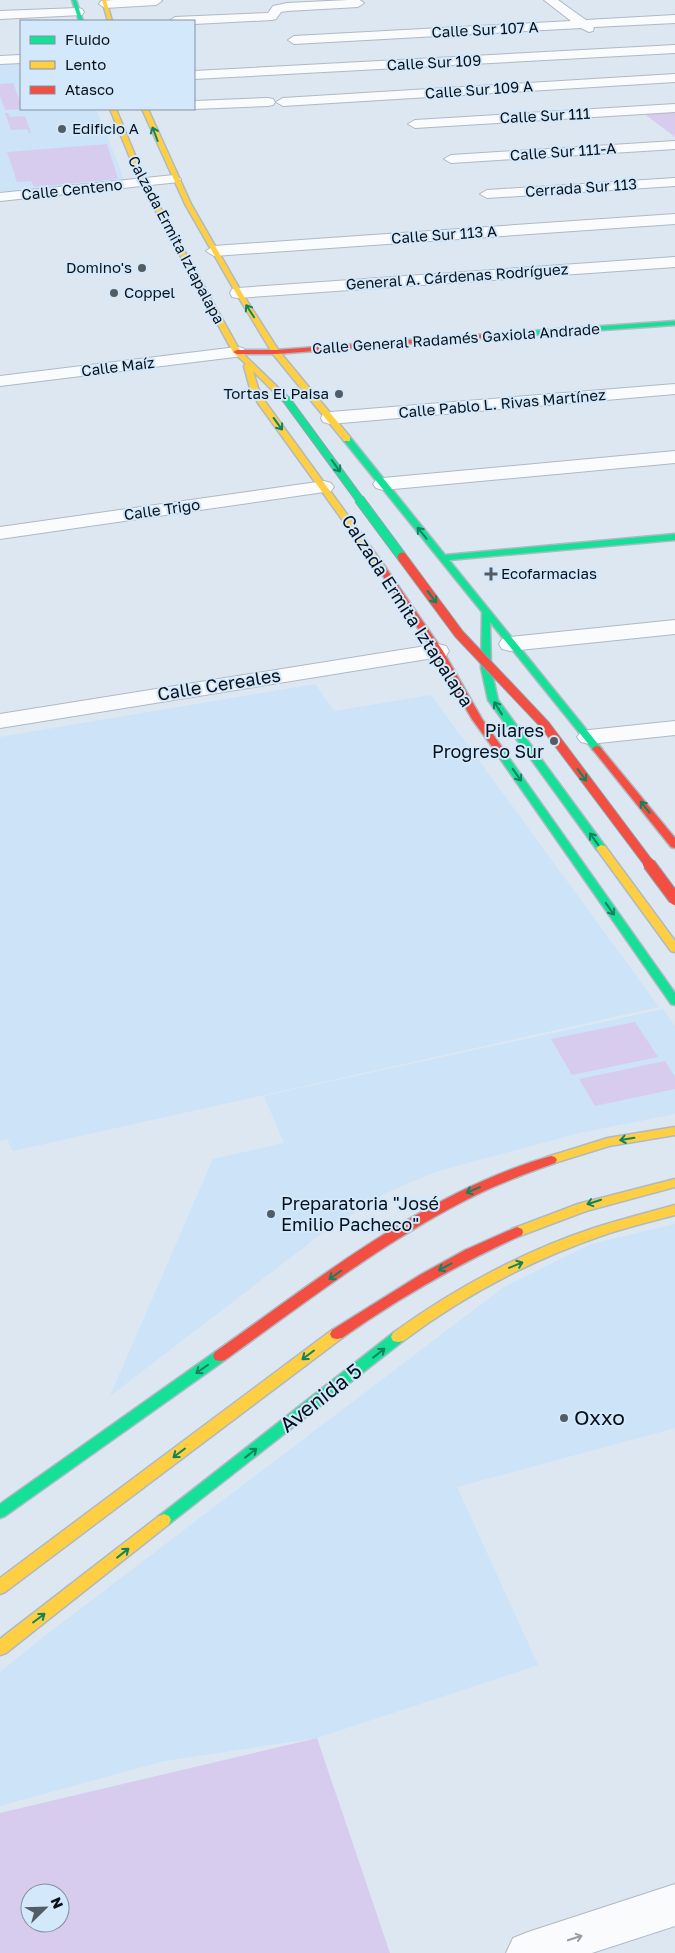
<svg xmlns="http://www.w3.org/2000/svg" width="675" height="1953" viewBox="0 0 675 1953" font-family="'Golos Text',sans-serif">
<rect width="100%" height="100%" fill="#dce7f2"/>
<g fill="#cce3f8">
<polygon points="21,61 21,109 96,109 125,181 0,194 0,62"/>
<polygon points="315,684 334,711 431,695 659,1007 13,1151 7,1139 0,1141 0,737"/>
<polygon points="663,1009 675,1026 675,1114 579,1133 438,1171 386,1193 320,1235 110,1396 213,1159 284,1143 264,1096"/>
<polygon points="675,1224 675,1428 457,1487 538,1665 317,1738 164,1761 0,1806 0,1672 51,1631 504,1287 591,1244"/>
</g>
<g fill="#d7ccee" fill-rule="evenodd">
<polygon points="13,83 23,109 5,110 0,96 0,84"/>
<polygon points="675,110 675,137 643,113"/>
<polygon points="5,113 8,113 10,117 25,116 31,133 29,133 27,129 11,130"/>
<polygon points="107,144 118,179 34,187 31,181 17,182 7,152"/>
<polygon points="635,1022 658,1057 572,1075 551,1039"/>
<polygon points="665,1061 675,1077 675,1089 595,1106 579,1079"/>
<path d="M317 1738 390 1953H0V1813ZM30 1893H60V1923H30Z"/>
</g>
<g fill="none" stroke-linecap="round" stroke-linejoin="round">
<defs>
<g id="street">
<polygon points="113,0 161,0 162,1 156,5 105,8 99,4 101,1"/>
<polygon points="348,0 360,0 364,3 358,7 287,11 281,12 276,19 272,20 194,24 194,21 169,21 175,17 268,13 273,6 287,3"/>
<polygon points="544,0 558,0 586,20 675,15 675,23 594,27 593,31 589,32 581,28 294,44 288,40 294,36 571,21"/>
<polygon points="78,8 82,9 84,12 82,15 0,19 0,11"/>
<polygon points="675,45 675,53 194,79 194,71"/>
<polygon points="21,55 21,63 0,64 0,56"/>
<polygon points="675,74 675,82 283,106 276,102 283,98"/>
<polygon points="268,98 273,99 275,102 273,105 268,106 194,109 193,109 194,101"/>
<polygon points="675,104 675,112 415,128 408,124 415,120"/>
<polygon points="675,141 675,149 451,163 444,159 451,155"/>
<polygon points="174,175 181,179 179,182 0,201 0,193"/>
<polygon points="675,178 675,186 487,198 480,194 487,190"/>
<polygon points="675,214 675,224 214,256 206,251 214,246"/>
<polygon points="675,257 675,267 238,298 232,297 230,293 232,289 238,288"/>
<polygon points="237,347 243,348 246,352 243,356 0,386 0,376"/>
<polygon points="675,384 675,394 330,424 323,422 321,418 323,414 330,412"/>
<polygon points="675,451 675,463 383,490 376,488 373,484 376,480 383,478"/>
<polygon points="324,481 331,483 334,487 331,491 0,539 0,527"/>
<polygon points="675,620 675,634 510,651 502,649 499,644 502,639 510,637"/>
<polygon points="438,644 446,646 449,651 446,656 0,728 0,714"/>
<polygon points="675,721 675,735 589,744 581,742 577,737 581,732 589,730"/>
<polygon points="675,1884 675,1926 592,1953 506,1953 513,1938 528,1932"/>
</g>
<g id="fast">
<polygon points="72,0 76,0 83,21 79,21"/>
<polygon points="675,321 675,325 531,335 527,333 531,331"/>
<polygon points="344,437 350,437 445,555 675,534 675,540 449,560 602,749 600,751 594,751 490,622 491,668 498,700 605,846 606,848 605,850 597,850 488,700 481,668 482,612 344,441"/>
<polygon points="499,747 502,748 675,993 675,1005 671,1004 494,750"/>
<polygon points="398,1332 403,1333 405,1337 403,1341 169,1524 164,1526 159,1524 157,1520 159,1516 393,1333"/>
<polygon points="220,1351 225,1352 227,1356 225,1360 5,1516 0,1518 0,1504 215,1352"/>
</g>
<g id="slow">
<polygon points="102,0 106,0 112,21 108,21"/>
<polygon points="110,109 116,109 146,182 240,351 290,399 283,401 253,371 258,388 266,403 386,568 386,572 380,572 258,403 250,388 244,366 246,364 233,352 140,182"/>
<polygon points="142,109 148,109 191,204 242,293 279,351 350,437 350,441 344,441 273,354 236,293 185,204"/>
<polygon points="601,845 605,846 675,941 675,952 671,951 596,848"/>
<polygon points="675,1127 675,1135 609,1146 551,1164 547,1163 545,1160 547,1157 608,1138"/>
<polygon points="675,1179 675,1187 586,1211 517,1237 512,1235 511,1232 512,1229 578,1204"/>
<path d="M675 1205V1215C649 1222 623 1228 598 1237 527 1262 463 1296 403 1341L398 1342 393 1341 391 1337 393 1333C454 1289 520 1253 591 1229 618 1220 647 1213 675 1205Z"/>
<polygon points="337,1329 342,1330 344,1334 342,1338 5,1592 0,1594 0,1578 332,1330"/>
<polygon points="164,1514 169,1516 171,1520 169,1524 6,1653 0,1655 0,1639 159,1516"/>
</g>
<g id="jam">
<polygon points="531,331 535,333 533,334 276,354 237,354 233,352 237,350 276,350"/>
<polygon points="383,567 386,568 443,651 482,719 504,750 502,752 496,752 472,719 433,651 379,570"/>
<polygon points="597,746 600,747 675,838 675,848 671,847 594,751 592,749 594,747"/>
<path d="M551 1156 555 1157 557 1160 555 1163C525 1174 494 1185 464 1201 379 1245 303 1304 225 1360L220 1361 215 1360 213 1356 215 1352C320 1278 426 1192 551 1156Z"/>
<path d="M517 1227 522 1229 523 1232 522 1235C458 1264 399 1298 342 1338L337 1339 332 1338 330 1334 332 1330 420 1275 465 1250Z"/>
</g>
</defs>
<use href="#street" stroke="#afb9c3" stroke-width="2"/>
<use href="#fast" stroke="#afb9c3" stroke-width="3"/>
<use href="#slow" stroke="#afb9c3" stroke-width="3"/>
<use href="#jam" stroke="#afb9c3" stroke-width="3"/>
<use href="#street" fill="#fafbfd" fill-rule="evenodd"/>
<use href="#fast" fill="#16e098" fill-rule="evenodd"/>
<use href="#slow" fill="#ffcf43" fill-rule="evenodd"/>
<use href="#jam" fill="#f24e42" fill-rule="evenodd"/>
<defs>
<polyline id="fast-bridge-far1" points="286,399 360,500"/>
<polyline id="fast-bridge" points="359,499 402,557"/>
<polyline id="jam-bridge-far1" points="402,557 459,634 545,725 650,865"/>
<polyline id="jam-bridge" points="649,864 675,899"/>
</defs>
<use href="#fast-bridge-far1" stroke="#91a3ab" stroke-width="9" stroke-linecap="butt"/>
<use href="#fast-bridge" stroke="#91a3ab" stroke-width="11" stroke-linecap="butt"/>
<use href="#jam-bridge-far1" stroke="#91a3ab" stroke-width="11" stroke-linecap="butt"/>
<use href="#jam-bridge" stroke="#91a3ab" stroke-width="14" stroke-linecap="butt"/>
<use href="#fast-bridge-far1" stroke="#16e098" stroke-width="7"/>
<use href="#fast-bridge" stroke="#16e098" stroke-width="9"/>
<use href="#jam-bridge-far1" stroke="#f24e42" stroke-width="9"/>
<use href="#jam-bridge" stroke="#f24e42" stroke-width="12"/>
</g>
<defs><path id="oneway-shaft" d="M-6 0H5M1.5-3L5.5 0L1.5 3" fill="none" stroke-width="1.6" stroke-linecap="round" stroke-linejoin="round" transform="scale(1.25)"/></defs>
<g stroke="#10835f">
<use href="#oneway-shaft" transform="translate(155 134) rotate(-111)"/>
<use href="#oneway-shaft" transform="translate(250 311) rotate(-123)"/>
<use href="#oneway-shaft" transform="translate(278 424) rotate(54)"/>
<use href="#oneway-shaft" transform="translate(336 466) rotate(54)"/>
<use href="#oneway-shaft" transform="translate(422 533) rotate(-129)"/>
<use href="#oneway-shaft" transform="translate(432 597) rotate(54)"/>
<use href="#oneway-shaft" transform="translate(498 708) rotate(-122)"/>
<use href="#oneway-shaft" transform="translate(517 775) rotate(55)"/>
<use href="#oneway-shaft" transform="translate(582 775) rotate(53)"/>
<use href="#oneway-shaft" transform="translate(645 807) rotate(-129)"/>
<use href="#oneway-shaft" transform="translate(594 839) rotate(-126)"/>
<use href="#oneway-shaft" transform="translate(610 909) rotate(55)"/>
<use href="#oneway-shaft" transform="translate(627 1139) rotate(171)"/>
<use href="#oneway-shaft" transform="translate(473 1190) rotate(157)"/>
<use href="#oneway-shaft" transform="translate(594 1202) rotate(162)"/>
<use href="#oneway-shaft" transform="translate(516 1265) rotate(-22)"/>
<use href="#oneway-shaft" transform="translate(445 1267) rotate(152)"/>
<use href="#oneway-shaft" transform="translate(335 1275) rotate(145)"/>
<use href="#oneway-shaft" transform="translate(379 1353) rotate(-38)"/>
<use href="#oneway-shaft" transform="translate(308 1355) rotate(143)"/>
<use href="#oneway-shaft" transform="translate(202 1369) rotate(145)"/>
<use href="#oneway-shaft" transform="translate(179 1453) rotate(143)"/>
<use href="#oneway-shaft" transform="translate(251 1453) rotate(-38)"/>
<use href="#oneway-shaft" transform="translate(123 1553) rotate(-38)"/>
<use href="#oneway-shaft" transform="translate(39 1618) rotate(-37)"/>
</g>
<use stroke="#999da2" href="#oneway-shaft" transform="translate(575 1938) rotate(-18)"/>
<g fill="#525c65" stroke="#d3e8fb" stroke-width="2">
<circle cx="62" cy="129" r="5"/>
<circle cx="142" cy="268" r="5"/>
<circle cx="114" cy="293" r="5"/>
<circle cx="339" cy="394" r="5"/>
<path d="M488.5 566.5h5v5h5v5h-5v5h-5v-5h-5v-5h5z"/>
<circle cx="554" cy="741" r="5"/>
<circle cx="271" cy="1214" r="5"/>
<circle cx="564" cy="1418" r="5"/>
</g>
<g text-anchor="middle" stroke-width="4" stroke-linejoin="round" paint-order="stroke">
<g font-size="15" fill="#081119" stroke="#d3e8fb">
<text transform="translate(485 30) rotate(-3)" y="5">Calle Sur 107 A</text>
<text transform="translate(434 63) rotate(-3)" y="5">Calle Sur 109</text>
<text transform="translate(479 90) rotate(-4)" y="5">Calle Sur 109 A</text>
<text transform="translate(545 116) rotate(-3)" y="5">Calle Sur 111</text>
<text transform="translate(563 152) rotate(-4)" y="5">Calle Sur 111-A</text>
<text transform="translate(581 188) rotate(-4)" y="5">Cerrada Sur 113</text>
<text transform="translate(72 190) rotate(-6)" y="5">Calle Centeno</text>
<text transform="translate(444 235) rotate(-4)" y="5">Calle Sur 113 A</text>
<text transform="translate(176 240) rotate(62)" y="5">Calzada Ermita Iztapalapa</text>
<text transform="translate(457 277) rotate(-4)" y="5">General A. Cárdenas Rodríguez</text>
<text transform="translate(456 339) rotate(-4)" y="5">Calle General Radamés Gaxiola Andrade</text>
<text transform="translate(118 367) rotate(-7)" y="5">Calle Maíz</text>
<text transform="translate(502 404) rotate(-5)" y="5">Calle Pablo L. Rivas Martínez</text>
<text transform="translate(162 510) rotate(-8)" y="5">Calle Trigo</text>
</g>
<g font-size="15" fill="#081119" stroke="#d3e8fb" text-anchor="start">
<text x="72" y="134">Edificio A</text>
<text x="132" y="273" text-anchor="end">Domino's</text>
<text x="124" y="298">Coppel</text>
<text x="329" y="399" text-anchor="end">Tortas El Paisa</text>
<text x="501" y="579">Ecofarmacias</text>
</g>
<g font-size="18" fill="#081119" stroke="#d3e8fb">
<text transform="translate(407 611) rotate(57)" y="6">Calzada Ermita Iztapalapa</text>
<text transform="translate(219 685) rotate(-9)" y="6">Calle Cereales</text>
</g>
<g font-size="18" fill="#081119" stroke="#d3e8fb" text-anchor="end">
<text x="544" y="737">Pilares<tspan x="544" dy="21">Progreso Sur</tspan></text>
<text x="281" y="1210" text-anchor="start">Preparatoria "José<tspan x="281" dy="21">Emilio Pacheco"</tspan></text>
</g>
<g font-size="21" fill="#081119" stroke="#d3e8fb">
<text transform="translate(321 1398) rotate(-38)" y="7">Avenida 5</text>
</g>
<g font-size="21" fill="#081119" stroke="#d3e8fb" text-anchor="start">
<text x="574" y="1425">Oxxo</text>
</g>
</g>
<rect x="20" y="20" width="175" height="90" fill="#d3e8fb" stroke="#8292a1"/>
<rect x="30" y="36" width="25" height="8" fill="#16e098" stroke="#8292a1"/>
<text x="65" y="45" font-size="15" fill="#081119">Fluido</text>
<rect x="30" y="61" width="25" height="8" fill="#ffcf43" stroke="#8292a1"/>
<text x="65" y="70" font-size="15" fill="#081119">Lento</text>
<rect x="30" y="86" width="25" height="8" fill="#f24e42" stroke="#8292a1"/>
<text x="65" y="95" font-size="15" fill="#081119">Atasco</text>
<g transform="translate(45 1908) rotate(67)"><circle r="24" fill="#d3e8fb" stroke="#8292a1"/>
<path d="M0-4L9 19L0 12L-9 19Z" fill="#525c65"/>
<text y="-8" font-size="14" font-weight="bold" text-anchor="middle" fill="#081119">N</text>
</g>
</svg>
